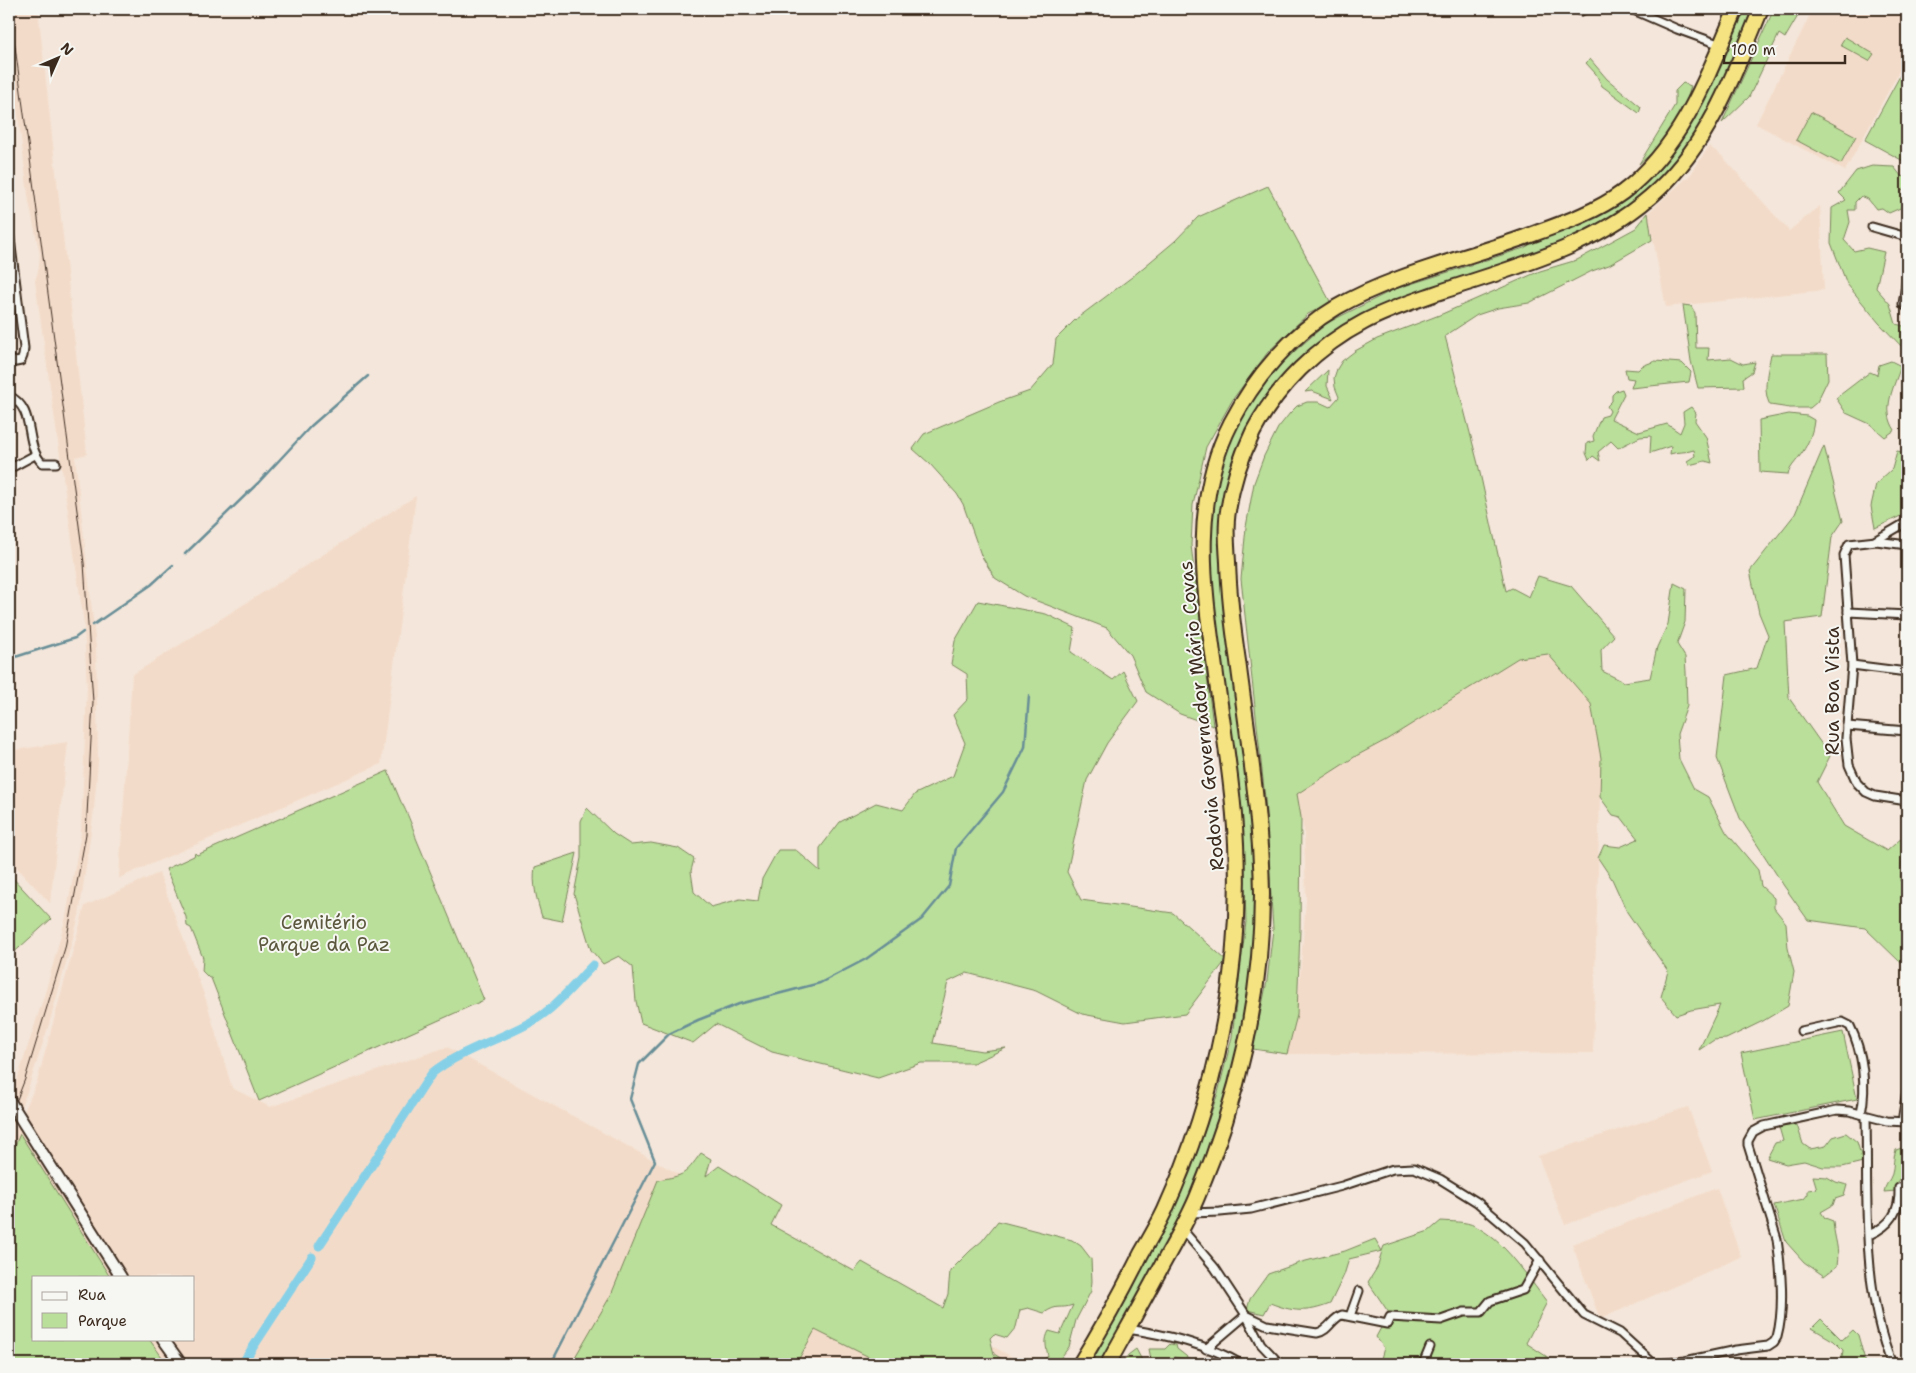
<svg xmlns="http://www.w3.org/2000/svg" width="1916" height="1373" viewBox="0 0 1916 1373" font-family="'Shantell Sans',sans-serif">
<rect width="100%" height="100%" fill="#f4e6da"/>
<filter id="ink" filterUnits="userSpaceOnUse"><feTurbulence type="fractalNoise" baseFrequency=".02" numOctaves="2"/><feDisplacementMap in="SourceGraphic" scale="10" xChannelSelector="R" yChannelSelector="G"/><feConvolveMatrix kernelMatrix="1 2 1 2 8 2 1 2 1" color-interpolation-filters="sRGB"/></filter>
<g filter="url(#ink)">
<g fill="#f3dbc9" fill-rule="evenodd">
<polygon points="9,9 38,9 87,454 75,457 96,648 98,761 94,809 79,916 49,1024 27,1092 9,1134 9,1105 46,990 66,917 81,833 87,689 84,623 35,281 39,268 40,254 29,202 9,41"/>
<polygon points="1813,9 1907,9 1907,57 1845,171 1756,124"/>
<polygon points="1709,146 1722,156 1789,231 1820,206 1824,290 1666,307 1648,213 1691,174"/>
<polygon points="416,496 381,764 119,878 132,675"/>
<polygon points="1548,654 1591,704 1601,758 1593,1053 1287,1054 1297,1015 1306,900 1304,831 1297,794 1356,756 1386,740 1518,658"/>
<polygon points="68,742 50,903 9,859 9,751"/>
<path d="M159 873 206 1000 232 1088 270 1107 447 1047 1025 1364H9V1146L37 1082 85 906ZM34 1277H194V1339H34Z"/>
<polygon points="1688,1107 1712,1171 1565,1225 1538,1156"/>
<polygon points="1717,1188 1741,1257 1600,1319 1572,1244"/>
</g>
<g fill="#badf9a" stroke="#7a845c">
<polygon points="1745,9 1757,9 1739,52 1692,144 1648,194 1599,228 1338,334 1248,433 1224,571 1225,619 1247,768 1253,843 1255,910 1248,1004 1230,1087 1206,1159 1189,1200 1101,1364 1091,1364 1173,1210 1190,1173 1218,1093 1232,1037 1246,922 1245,892 1209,566 1213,497 1226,445 1252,400 1267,379 1287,358 1327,323 1395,289 1524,248 1655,172 1687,132 1712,85"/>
<polygon points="1774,9 1802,9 1785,38 1779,34 1749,97 1722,123"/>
<polygon points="1845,37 1874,54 1869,61 1840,45"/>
<polygon points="1590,59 1607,79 1641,107 1639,113 1602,86 1596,74 1586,63"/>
<polygon points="1907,63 1907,163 1865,140"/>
<polygon points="1683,83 1691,86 1683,114 1654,151 1639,164 1675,105 1675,91"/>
<polygon points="1811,112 1856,136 1841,164 1796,140"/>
<polygon points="1872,166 1894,167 1902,177 1907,175 1907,189 1901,191 1905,206 1889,213 1882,208 1876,209 1868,199 1861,196 1855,202 1855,210 1848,210 1850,222 1844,240 1854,251 1867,248 1884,252 1876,288 1890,304 1896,324 1907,327 1906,351 1879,323 1847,284 1831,243 1832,208 1846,200 1839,193 1856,171"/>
<polygon points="1268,186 1331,303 1308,314 1268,352 1233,399 1206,447 1193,505 1191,545 1213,726 1180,714 1146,692 1130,655 1107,628 1024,596 995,578 981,555 963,504 957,494 930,464 913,449 924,434 999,402 1030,391 1053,364 1056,339 1076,319 1132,277 1175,241 1198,217"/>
<polygon points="1648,213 1652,240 1609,265 1592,271 1529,303 1498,308 1477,315 1445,336 1478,464 1506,591 1512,588 1529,597 1538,576 1571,586 1614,636 1601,650 1602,671 1624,682 1650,678 1657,647 1668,624 1674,583 1686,589 1685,622 1677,644 1685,657 1686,672 1687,706 1677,734 1679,759 1694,789 1708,797 1726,832 1758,870 1761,886 1774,898 1774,908 1786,923 1788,948 1794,972 1788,1006 1763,1021 1726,1039 1714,1040 1699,1050 1720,1005 1691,1010 1676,1015 1661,997 1668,971 1627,912 1612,879 1598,858 1604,845 1620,847 1638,839 1621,817 1613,815 1600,797 1601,758 1591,704 1548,654 1518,658 1386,740 1356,756 1297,794 1301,817 1300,930 1297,1015 1287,1054 1253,1049 1267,981 1273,929 1265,798 1241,579 1246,527 1254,483 1264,456 1278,428 1290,413 1297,406 1307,402 1319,402 1330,407 1339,397 1335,387 1334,378 1337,369 1342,361 1355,351 1377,339 1442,314 1540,271 1577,260 1636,228"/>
<polygon points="1683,305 1691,306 1695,313 1696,348 1709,348 1708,360 1731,358 1743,364 1755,362 1752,372 1743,378 1744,387 1698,388 1691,361"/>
<path d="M1771 354H1827L1828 379 1817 402 1810 408H1790L1770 405C1762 390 1768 370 1771 354Z"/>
<polygon points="1655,361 1682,363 1691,372 1689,382 1631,388 1634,379 1627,378 1625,369 1638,370 1642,366"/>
<path d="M1891 361 1901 366C1894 387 1881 409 1895 430L1885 437 1870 424 1846 413 1836 398 1870 372 1877 375 1879 365Z"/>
<polygon points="1328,370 1327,386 1333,399 1312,391 1305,392"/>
<path d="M1622 389 1624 394 1611 419 1639 432 1667 424 1680 433 1684 423 1683 412 1691 407 1696 413 1695 421 1706 437 1712 463 1705 461 1689 465 1687 461 1695 456 1694 450C1686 453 1678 451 1670 454L1671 446 1650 453 1651 436 1640 437 1618 448 1611 441 1598 452 1600 461 1593 456 1589 460 1586 453 1587 443 1594 441 1593 436 1601 417 1608 415 1610 411 1607 406 1612 401V395L1616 391Z"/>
<path d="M1789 414 1807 416 1814 420C1813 433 1807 447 1799 457 1795 463 1790 467 1788 474L1760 472 1759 420Z"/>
<polygon points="1824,446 1843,521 1832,537 1822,617 1785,622 1789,698 1830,756 1817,782 1844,826 1887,851 1904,836 1900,881 1907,885 1907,960 1900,962 1865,928 1808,920 1784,886 1740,818 1717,758 1727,675 1757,668 1768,635 1759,613 1750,571 1795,514"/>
<polygon points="1897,451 1907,453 1907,513 1875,528 1871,506 1876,484 1892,469"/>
<polygon points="978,601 1046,614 1075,628 1071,652 1113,680 1123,671 1138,701 1107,743 1087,780 1067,872 1081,900 1173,913 1226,960 1185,1014 1125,1022 1082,1014 1036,991 967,973 948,982 933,1043 982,1051 1006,1048 973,1063 921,1063 878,1078 772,1052 716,1024 693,1043 641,1023 636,1001 633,967 619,956 603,964 591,950 574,894 581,858 581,821 587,808 614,834 631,845 651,843 678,848 694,859 691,871 694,892 711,907 740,899 758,901 762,879 778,850 796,850 820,871 820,848 840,822 876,803 903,810 915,794 953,776 965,743 953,715 968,699 967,674 951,664 955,641"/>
<path d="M388 771 401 802C404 805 415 832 416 838L484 1000 259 1101 211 978H209L202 971 203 958 191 928 187 926 186 917 166 869 194 856 195 853 197 855Z"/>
<path d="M577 853 562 921 542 917C537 901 532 883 535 867Z"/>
<polygon points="9,874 51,919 9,957"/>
<polygon points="1843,1032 1857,1099 1755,1120 1741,1053"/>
<polygon points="1797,1125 1803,1144 1810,1149 1826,1146 1833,1137 1846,1133 1857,1142 1863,1162 1842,1167 1823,1167 1804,1161 1786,1164 1767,1158 1775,1143 1783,1141 1779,1127"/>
<polygon points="20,1134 110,1277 34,1277 34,1339 149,1339 167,1364 9,1364 9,1159"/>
<path d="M1907 1146V1170L1898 1182 1896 1191 1884 1192C1885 1185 1890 1180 1892 1174 1894 1165 1893 1158 1896 1150Z"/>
<path d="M701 1153 711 1159 706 1176 719 1166 781 1205 771 1225 854 1271 862 1262 943 1308 948 1294 950 1271 970 1251 982 1241 998 1221 1072 1240 1081 1246 1091 1259 1092 1281 1091 1291 1076 1320 1069 1347 1056 1364H1039L1048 1356C1046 1346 1044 1340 1049 1331L1060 1334 1073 1305C1059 1310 1059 1303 1044 1313L1028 1308 1020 1310 1016 1327 1007 1338 994 1334 990 1338 994 1354 1010 1364H883L815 1330 796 1364H571L611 1295 658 1180C685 1175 684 1176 701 1153Z"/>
<path d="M1813 1176 1827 1177 1836 1182 1847 1185 1844 1196 1835 1199 1833 1205 1821 1212 1825 1218 1833 1221C1834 1239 1840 1247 1837 1266L1824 1276 1804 1262 1786 1242 1774 1205 1804 1199 1808 1194V1190L1817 1189Z"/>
<path d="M1441 1221C1451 1222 1466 1221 1475 1226 1506 1242 1526 1275 1547 1302L1526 1343 1558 1364H1384L1380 1362 1384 1348 1376 1337 1389 1313 1368 1282 1377 1268 1382 1251 1349 1259 1344 1275 1330 1304C1307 1313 1293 1312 1270 1303L1264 1314 1247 1310 1250 1299 1268 1274 1302 1262 1345 1251 1375 1239 1382 1251 1384 1246 1429 1231Z"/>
<polygon points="1821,1319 1842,1340 1853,1330 1858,1335 1866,1364 1841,1364 1843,1350 1834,1341 1812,1328"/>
<polygon points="1170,1344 1176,1345 1177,1349 1191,1360 1190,1364 1183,1359 1174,1357 1171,1363 1175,1364 1152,1364 1149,1349 1165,1349"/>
<polygon points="1136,1349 1144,1364 1123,1364 1128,1355"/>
</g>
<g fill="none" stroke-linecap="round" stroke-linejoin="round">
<g stroke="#688e97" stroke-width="2.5">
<polyline points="185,554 258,483 311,426 368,376"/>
<polyline points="93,625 151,585 173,565"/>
<polyline points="9,659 75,638 83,632"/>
<polyline points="551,1364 655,1161 630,1099 639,1064 669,1034 698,1020 739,1004 820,983 866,959 922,919 949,886 956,848 1003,792 1025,747 1029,696"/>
</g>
<g stroke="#86d0e7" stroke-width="9">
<path d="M319 1246 432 1073C461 1050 499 1040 531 1022 555 1009 574 984 593 965"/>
<polyline points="242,1364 312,1257"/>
</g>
<defs>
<g id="street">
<polyline points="1580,9 1581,11 1585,9"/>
<polyline points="1631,9 1677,29 1721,45"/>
<polyline points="1872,227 1907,237"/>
<polyline points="9,231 24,348 23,356 21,361 16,362 9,359"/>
<polyline points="1907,278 1903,304 1907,307"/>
<path d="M9 396C37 409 23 443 42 463H56"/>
<polyline points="9,469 35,455"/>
<polyline points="1876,540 1907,522"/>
<polyline points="1907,545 1876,541 1849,544 1844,555 1852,665 1846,738 1849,765 1857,783 1866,792 1875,796 1907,801"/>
<polyline points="1848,612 1907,615"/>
<polyline points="1852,665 1907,672"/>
<polyline points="1847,726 1907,731"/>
<path d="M1801 1031 1842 1022 1850 1026C1863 1052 1867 1085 1861 1114"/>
<path d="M1866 1117C1868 1197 1861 1289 1892 1364"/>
<polyline points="1902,1122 1907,1090"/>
<polyline points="1190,1213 1220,1212 1251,1209 1342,1186 1393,1169 1414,1168 1440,1179 1477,1202 1525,1243 1584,1315 1620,1333 1654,1364"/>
<polyline points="1182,1229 1215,1268 1246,1315 1261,1344 1280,1364"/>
<path d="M1869 1235C1891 1225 1900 1212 1899 1188L1907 1186"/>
<polyline points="1350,1316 1359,1291"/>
<path d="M1127 1329C1163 1334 1210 1345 1241 1364"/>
<path d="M1206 1349 1246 1315 1267 1325 1317 1333C1329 1331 1332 1318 1342 1315L1387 1324 1390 1317 1441 1320 1464 1312H1481L1490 1301 1523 1290 1540 1260"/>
<polyline points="1423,1364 1430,1347"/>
<path d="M1658 1364 1685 1361 1736 1350 1768 1346 1774 1342 1777 1337C1785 1308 1781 1269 1777 1239L1748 1145V1141L1753 1132 1764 1126 1837 1110 1849 1111 1887 1121 1907 1122"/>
</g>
<g id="secondary">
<polyline points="38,1146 121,1277"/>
<polyline points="163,1339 181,1364"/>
</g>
<g id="highway">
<path d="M1080 1364C1102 1328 1122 1292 1141 1254 1149 1240 1158 1225 1165 1210 1217 1095 1242 970 1236 844 1233 783 1222 722 1214 661 1203 581 1192 499 1231 423 1255 377 1291 334 1337 307 1392 275 1464 259 1525 237 1558 225 1595 213 1623 192 1682 147 1708 75 1736 9"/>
<path d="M1108 1364C1125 1333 1143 1301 1160 1269 1173 1245 1188 1220 1198 1195 1238 1100 1262 996 1262 894 1261 816 1248 739 1238 661 1233 628 1229 595 1228 562 1227 545 1225 528 1228 511 1232 484 1241 457 1253 432 1277 386 1318 346 1364 322 1386 310 1411 302 1434 294 1513 267 1597 248 1659 189 1710 141 1735 72 1761 9"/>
</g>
</defs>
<use href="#street" stroke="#3b2a1e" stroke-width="11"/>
<use href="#secondary" stroke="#3b2a1e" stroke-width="14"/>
<use href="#highway" stroke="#3b2a1e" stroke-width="18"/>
<use href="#street" stroke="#f6f6f2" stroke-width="7"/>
<use href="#secondary" stroke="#f6f6f2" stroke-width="10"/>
<use href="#highway" stroke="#f5e382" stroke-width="14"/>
<polyline stroke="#3b2a1e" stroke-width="1" points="9,1120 25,1079 65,948 86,834 93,702 84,563 10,9"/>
<defs>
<polyline id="secondary-bridge" points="9,1100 38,1146"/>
</defs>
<use href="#secondary-bridge" stroke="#3b2a1e" stroke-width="14" stroke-linecap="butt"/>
<use href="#secondary-bridge" stroke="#f6f6f2" stroke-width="10"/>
</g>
</g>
<g text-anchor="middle" stroke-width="4" stroke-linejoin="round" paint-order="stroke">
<g font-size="19" fill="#3b2a1e" stroke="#f6f6f2">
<text transform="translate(1832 691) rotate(-90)" y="7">Rua Boa Vista</text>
<text transform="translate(1201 716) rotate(-96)" y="7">Rodovia Governador Mário Covas</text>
</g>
<g font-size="19" fill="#5b573d" stroke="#f6f6f2">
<text x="324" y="929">Cemitério<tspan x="324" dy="22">Parque da Paz</tspan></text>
</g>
</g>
<rect width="1916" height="1373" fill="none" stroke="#f6f6f2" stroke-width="30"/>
<rect x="15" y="15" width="1886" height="1343" fill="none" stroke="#3b2a1e" stroke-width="2" filter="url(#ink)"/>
<rect x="32" y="1276" width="162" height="65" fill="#f6f6f2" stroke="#aba49d"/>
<rect x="42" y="1292" width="25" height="8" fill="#f6f6f2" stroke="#aba49d"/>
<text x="78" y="1300" font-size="15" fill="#3b2a1e">Rua</text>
<rect x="42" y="1313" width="25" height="15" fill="#badf9a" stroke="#aba49d"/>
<text x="78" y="1326" font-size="15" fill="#3b2a1e">Parque</text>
<g transform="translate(58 58) rotate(45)" stroke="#f6f6f2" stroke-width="4" paint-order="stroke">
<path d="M0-4L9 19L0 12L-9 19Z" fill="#3b2a1e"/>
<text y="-8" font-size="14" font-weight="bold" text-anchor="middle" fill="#3b2a1e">N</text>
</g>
<path d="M1724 55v8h121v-8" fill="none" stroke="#3b2a1e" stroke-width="2.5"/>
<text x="1731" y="55" font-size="15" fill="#3b2a1e" stroke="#f6f6f2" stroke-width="4" paint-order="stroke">100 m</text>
</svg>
